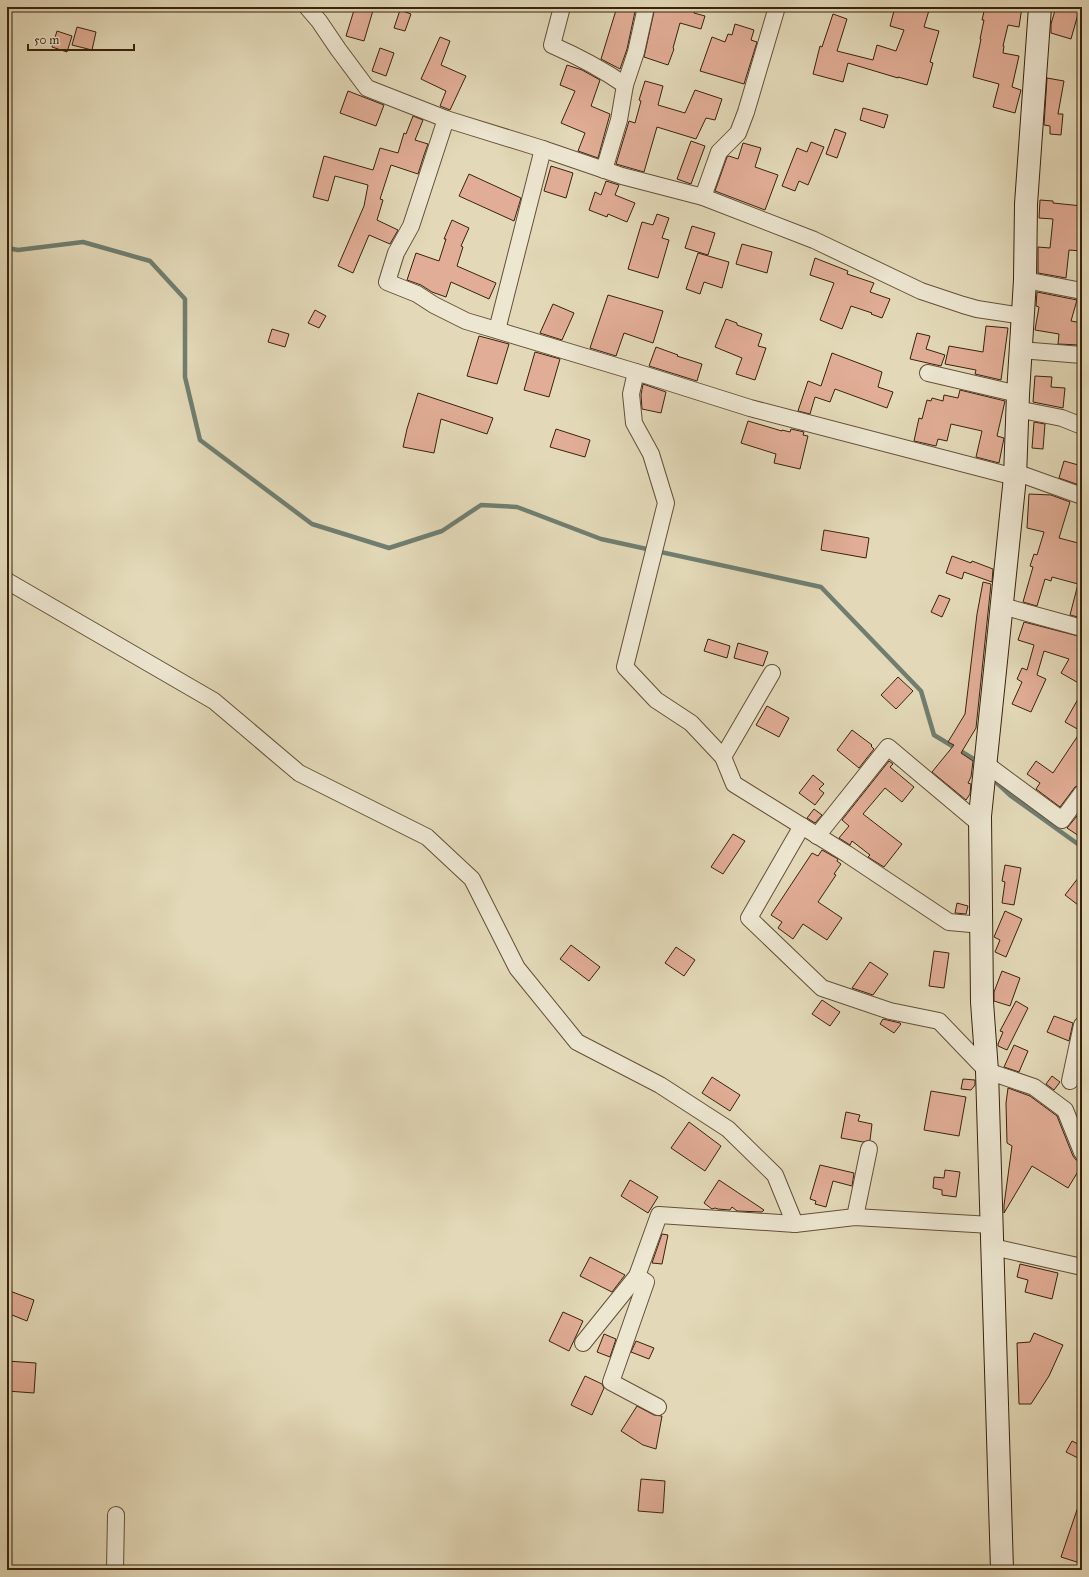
<svg xmlns="http://www.w3.org/2000/svg" width="1089" height="1577" viewBox="0 0 1089 1577" font-family="'IM FELL Great Primer',serif">
<rect width="100%" height="100%" fill="#e3d9b8"/>
<filter id="stains"><feTurbulence type="fractalNoise" baseFrequency=".005" numOctaves="4"/><feColorMatrix values="0 0 0 0 .2 0 0 0 0 .09 0 0 0 0 .02 0 0 0 .5 -.17"/></filter>
<radialGradient id="worn" r=".72"><stop offset=".6" stop-color="#630" stop-opacity="0"/><stop offset="1" stop-color="#630" stop-opacity=".3"/></radialGradient>
<g fill="none" stroke-linecap="round" stroke-linejoin="round">
<g stroke="#707e70" stroke-width="4.5">
<polyline points="7,248 18,250 83,242 150,261 185,299 185,377 200,440 312,524 389,548 442,531 481,505 517,507 601,539 821,587 921,691 934,735 977,761"/>
<polyline points="996,782 1011,796 1082,847"/>
</g>
</g>
<g fill="#e1ad96" stroke="#39230d">
<polygon points="355,7 374,7 364,41 346,36"/>
<polygon points="617,7 636,7 627,49 620,69 601,59"/>
<polygon points="655,7 696,7 694,13 705,16 701,29 680,23 673,48 674,49 668,65 644,57"/>
<polygon points="895,7 930,7 924,27 939,31 930,62 933,63 927,85 898,77 898,78 848,63 843,82 813,74 820,46 822,47 833,14 847,19 837,51 873,60 877,45 896,51 904,30 890,26"/>
<polygon points="985,7 1022,7 1019,27 1008,25 1003,46 1004,46 1003,53 1019,56 1012,87 1021,90 1015,113 993,107 999,84 973,77 981,39 980,39 984,20 982,20"/>
<polygon points="1056,7 1080,7 1071,39 1051,33 1051,24"/>
<polygon points="400,10 411,14 405,31 394,28"/>
<polygon points="735,24 754,30 751,40 757,42 744,84 700,71 712,37 725,42 728,34 732,35"/>
<polygon points="77,27 96,32 92,50 72,45"/>
<polygon points="57,31 72,36 67,52 52,47"/>
<polygon points="440,37 450,41 441,65 466,76 450,110 440,106 446,91 421,79"/>
<polygon points="380,48 394,53 386,76 372,71"/>
<polygon points="567,65 582,70 600,80 591,106 610,114 598,158 578,151 585,133 561,123 575,91 560,85"/>
<polygon points="1047,78 1064,81 1058,114 1063,114 1061,135 1050,134 1050,126 1044,125"/>
<polygon points="645,81 663,86 658,105 685,113 695,90 722,99 715,120 706,118 696,139 657,127 644,172 616,164 629,121 635,123 641,101 639,100"/>
<polygon points="348,91 384,105 376,126 340,113"/>
<polygon points="863,108 888,115 884,128 860,120"/>
<polygon points="413,116 423,120 415,140 428,144 424,155 418,174 391,165 380,199 383,200 377,220 398,230 390,244 369,235 353,273 338,266 364,206 368,185 335,176 328,201 313,197 324,156 373,170 380,148 398,153 404,133 406,134"/>
<polygon points="835,129 846,133 837,158 826,154"/>
<polygon points="691,141 705,146 691,184 677,179"/>
<polygon points="811,142 824,147 808,185 799,181 795,191 782,186 797,148 807,152"/>
<polygon points="743,143 761,148 755,167 778,175 765,210 715,191 727,157 729,156 738,159"/>
<polygon points="551,166 573,173 566,198 544,191"/>
<polygon points="469,174 521,198 514,221 459,196"/>
<polygon points="606,181 619,185 615,195 635,203 627,222 608,214 607,217 589,210 595,192 601,195"/>
<polygon points="1040,200 1053,201 1053,203 1082,206 1082,251 1069,250 1066,278 1038,273 1038,247 1050,248 1053,219 1039,218"/>
<polygon points="657,214 669,218 662,238 669,240 658,278 628,269 642,222 653,225"/>
<polygon points="452,220 469,228 461,246 463,247 457,266 496,283 489,299 451,282 446,297 432,292 421,285 407,280 416,253 439,261 446,239 444,239"/>
<polygon points="692,226 715,233 708,255 685,248"/>
<polygon points="742,244 772,252 767,273 736,264"/>
<polygon points="698,253 729,262 722,288 704,282 700,294 686,289"/>
<polygon points="815,258 848,271 847,274 874,283 870,292 890,299 882,318 871,314 872,313 851,306 842,329 820,320 834,283 810,275"/>
<polygon points="1037,292 1077,300 1071,321 1082,323 1079,345 1058,344 1059,334 1035,330 1039,307 1036,306"/>
<polygon points="608,295 663,311 653,343 624,333 616,356 590,348"/>
<polygon points="553,304 574,313 562,340 540,333"/>
<polygon points="315,310 326,316 319,328 308,323"/>
<polygon points="726,319 737,323 737,325 762,334 758,346 766,348 755,380 736,374 742,358 715,347"/>
<polygon points="986,326 1008,328 1001,380 975,374 976,370 945,364 949,346 983,352"/>
<polygon points="272,329 289,334 285,347 268,342"/>
<polygon points="917,333 930,336 926,349 945,355 941,366 910,359"/>
<polygon points="479,336 509,344 497,384 467,376"/>
<polygon points="656,347 678,355 677,356 702,364 697,381 649,366"/>
<polygon points="535,352 560,359 549,397 524,390"/>
<polygon points="832,353 882,372 878,387 893,392 887,408 835,389 830,402 815,397 810,414 798,411 808,381 821,386"/>
<polygon points="1035,376 1052,377 1051,387 1065,388 1063,408 1033,402"/>
<polygon points="643,384 666,392 661,413 642,409 641,395"/>
<polygon points="960,390 1005,401 997,436 1004,438 999,463 976,457 982,431 951,424 947,441 938,439 936,446 914,441 919,418 922,419 927,400 931,401 932,398 943,401 944,395 958,398"/>
<polygon points="418,393 493,418 487,434 441,419 434,453 403,447 407,429"/>
<polygon points="748,421 782,431 782,430 790,432 791,429 804,432 803,435 808,436 800,469 774,463 776,454 741,443"/>
<polygon points="1034,422 1045,424 1043,449 1032,448"/>
<polygon points="556,429 590,440 585,457 550,447"/>
<polygon points="1064,461 1082,466 1082,486 1059,478"/>
<polygon points="1029,494 1051,495 1070,502 1059,538 1082,544 1082,618 1070,615 1078,584 1052,577 1051,581 1045,579 1037,606 1023,602 1033,567 1030,566 1034,554 1037,555 1044,532 1027,528"/>
<polygon points="824,530 869,538 866,558 821,550"/>
<polygon points="952,556 971,563 972,561 993,569 992,582 964,572 962,579 946,573"/>
<polygon points="983,582 991,584 976,728 961,753 973,761 971,777 968,783 971,784 970,794 966,800 932,772 954,745 948,742 965,714 977,614"/>
<polygon points="939,595 950,599 942,617 931,612"/>
<polygon points="1024,622 1082,637 1082,685 1061,673 1069,659 1044,651 1037,675 1046,679 1031,712 1012,704 1022,682 1017,679 1022,668 1027,670 1034,645 1018,640"/>
<polygon points="708,639 730,646 727,658 704,651"/>
<polygon points="738,643 768,652 763,666 734,658"/>
<polygon points="898,677 913,691 896,709 881,695"/>
<polygon points="1082,692 1082,784 1075,787 1060,807 1036,789 1040,783 1027,774 1036,761 1053,773 1081,731 1065,722"/>
<polygon points="767,706 789,718 779,737 756,725"/>
<polygon points="852,730 872,745 871,746 874,749 859,768 837,750"/>
<polygon points="889,761 893,764 890,767 914,787 902,802 885,788 863,814 902,844 884,867 868,857 870,855 852,841 850,845 839,838 849,826 842,820"/>
<polygon points="813,775 824,784 819,789 824,793 815,805 799,793"/>
<polygon points="814,809 822,815 815,823 807,818"/>
<polygon points="1077,816 1082,819 1082,838 1067,828"/>
<polygon points="733,834 745,841 723,874 711,867"/>
<polygon points="822,850 838,859 837,861 841,864 834,874 836,875 818,902 842,918 827,940 803,924 793,939 778,928 782,922 771,915 812,853 818,856"/>
<polygon points="1005,865 1021,868 1014,905 1002,903 1005,882 1002,881"/>
<polygon points="1082,873 1082,908 1065,895"/>
<polygon points="957,903 968,906 966,914 955,913"/>
<polygon points="1005,911 1022,919 1006,957 995,952 1000,940 994,937"/>
<polygon points="571,945 600,967 589,981 560,959"/>
<polygon points="676,947 695,960 684,976 665,963"/>
<polygon points="934,951 949,953 944,988 929,986"/>
<polygon points="870,962 888,974 873,995 852,988"/>
<polygon points="1002,971 1020,978 1010,1006 994,1001 994,992"/>
<polygon points="822,1000 840,1012 830,1026 812,1014"/>
<polygon points="1016,1001 1028,1008 1007,1050 998,1046 998,1044 1003,1032 1000,1031"/>
<polygon points="1054,1016 1073,1023 1069,1041 1047,1032"/>
<polygon points="883,1019 900,1023 901,1024 894,1033 880,1024"/>
<polygon points="1014,1045 1028,1051 1019,1072 1004,1067"/>
<polygon points="1052,1076 1060,1082 1054,1090 1046,1084"/>
<polygon points="712,1077 740,1095 730,1111 702,1093"/>
<polygon points="963,1079 975,1080 975,1085 971,1090 961,1089"/>
<polygon points="1008,1088 1030,1096 1057,1116 1073,1156 1076,1160 1082,1161 1082,1165 1068,1188 1032,1166 1004,1213 1004,1205 1012,1146 1007,1143 1006,1103"/>
<polygon points="931,1091 966,1097 959,1136 924,1130"/>
<polygon points="846,1112 860,1115 858,1121 872,1124 870,1140 863,1142 841,1138"/>
<polygon points="689,1122 721,1146 705,1171 671,1148"/>
<polygon points="820,1165 854,1173 852,1186 833,1181 826,1207 815,1204 816,1201 810,1199"/>
<polygon points="945,1170 960,1172 956,1197 942,1195 942,1190 933,1188 934,1177 944,1178"/>
<polygon points="630,1180 658,1197 648,1213 621,1196"/>
<polygon points="719,1180 764,1210 762,1212 737,1211 732,1207 730,1210 718,1209 715,1208 712,1209 704,1203"/>
<polygon points="662,1234 668,1235 662,1264 652,1263"/>
<polygon points="590,1257 625,1275 612,1292 580,1276"/>
<polygon points="1020,1264 1058,1273 1052,1299 1025,1292 1028,1280 1017,1277"/>
<polygon points="7,1290 34,1300 27,1321 7,1313"/>
<polygon points="563,1312 583,1321 569,1351 549,1341"/>
<polygon points="1034,1333 1063,1345 1049,1376 1031,1404 1019,1404 1017,1343 1030,1342"/>
<polygon points="604,1334 616,1339 610,1357 597,1352"/>
<polygon points="636,1341 654,1348 649,1359 631,1352"/>
<polygon points="7,1361 36,1363 34,1393 7,1391"/>
<polygon points="585,1376 602,1384 604,1388 592,1415 571,1405"/>
<polygon points="637,1406 654,1415 662,1416 656,1449 643,1445 621,1431"/>
<polygon points="1072,1441 1082,1446 1082,1460 1066,1452"/>
<polygon points="641,1479 665,1481 663,1513 638,1511"/>
<polygon points="1080,1501 1082,1502 1082,1557 1080,1563 1061,1557"/>
</g>
<g fill="none" stroke-linecap="round" stroke-linejoin="round">
<defs>
<g id="street">
<polyline points="307,7 319,21 338,49 367,88 446,119 543,149 622,176 703,197 814,240 921,291 963,305 977,309 1023,316"/>
<path d="M562 7 552 45C577 56 602 69 625 85"/>
<polyline points="446,119 411,226 396,253 387,282 417,294 434,305 466,321 636,372 750,408 1015,477"/>
<polyline points="604,170 619,120 625,85 636,52 646,7"/>
<polyline points="703,197 719,152 738,133 746,112 777,7"/>
<polyline points="1025,280 1082,291"/>
<polyline points="497,330 543,149"/>
<polyline points="1020,350 1082,355"/>
<polyline points="636,372 631,394 634,423 651,454 666,503 625,667 656,700 691,723 723,757 734,784 847,854 949,922 982,925"/>
<polyline points="928,373 1018,394"/>
<polyline points="1017,409 1062,418 1082,426"/>
<polyline points="1015,472 1082,496"/>
<polyline points="7,581 214,701 299,773 427,837 472,879 517,968 577,1042 660,1085 728,1129 775,1175 795,1224 855,1217 991,1225"/>
<polyline points="1002,606 1082,628"/>
<polyline points="723,757 772,673"/>
<polyline points="986,764 1062,820 1082,793"/>
<polyline points="802,826 749,918 822,988 890,1011 939,1021 987,1071 1034,1087 1065,1110 1082,1152"/>
<polyline points="817,836 888,747 981,825"/>
<polyline points="1070,1081 1082,1025"/>
<polyline points="855,1217 869,1149"/>
<polyline points="993,1247 1082,1267"/>
<polyline points="637,1276 646,1282 611,1382 658,1407"/>
<polyline points="583,1343 637,1276 659,1215 795,1224"/>
<polyline points="115,1570 116,1515"/>
</g>
<polyline id="secondary" points="1002,1570 987,1071 982,1002 980,816 1015,477 1018,394 1025,280 1026,204 1040,7"/>
</defs>
<use href="#street" stroke="#645038" stroke-width="18"/>
<use href="#secondary" stroke="#39230d" stroke-width="24"/>
<use href="#street" stroke="#ede6d1" stroke-width="16"/>
<use href="#secondary" stroke="#ede6d1" stroke-width="22"/>
</g>
<rect width="1089" height="1577" fill="none" stroke="#e3d9b8" stroke-width="24"/>
<rect x="8" y="8" width="1073" height="1561" fill="none" stroke="#39230d" stroke-width="2"/>
<rect x="12" y="12" width="1065" height="1553" fill="none" stroke="#39230d"/>
<path d="M28 44v6h106v-6" fill="none" stroke="#39230d" stroke-width="2"/>
<text x="34" y="44" font-size="12" fill="#39230d" stroke="#ede6d1" stroke-width="3" paint-order="stroke">50 m</text>
<rect width="100%" height="100%" filter="url(#stains)"/>
<rect width="100%" height="100%" fill="url(#worn)"/>
</svg>
